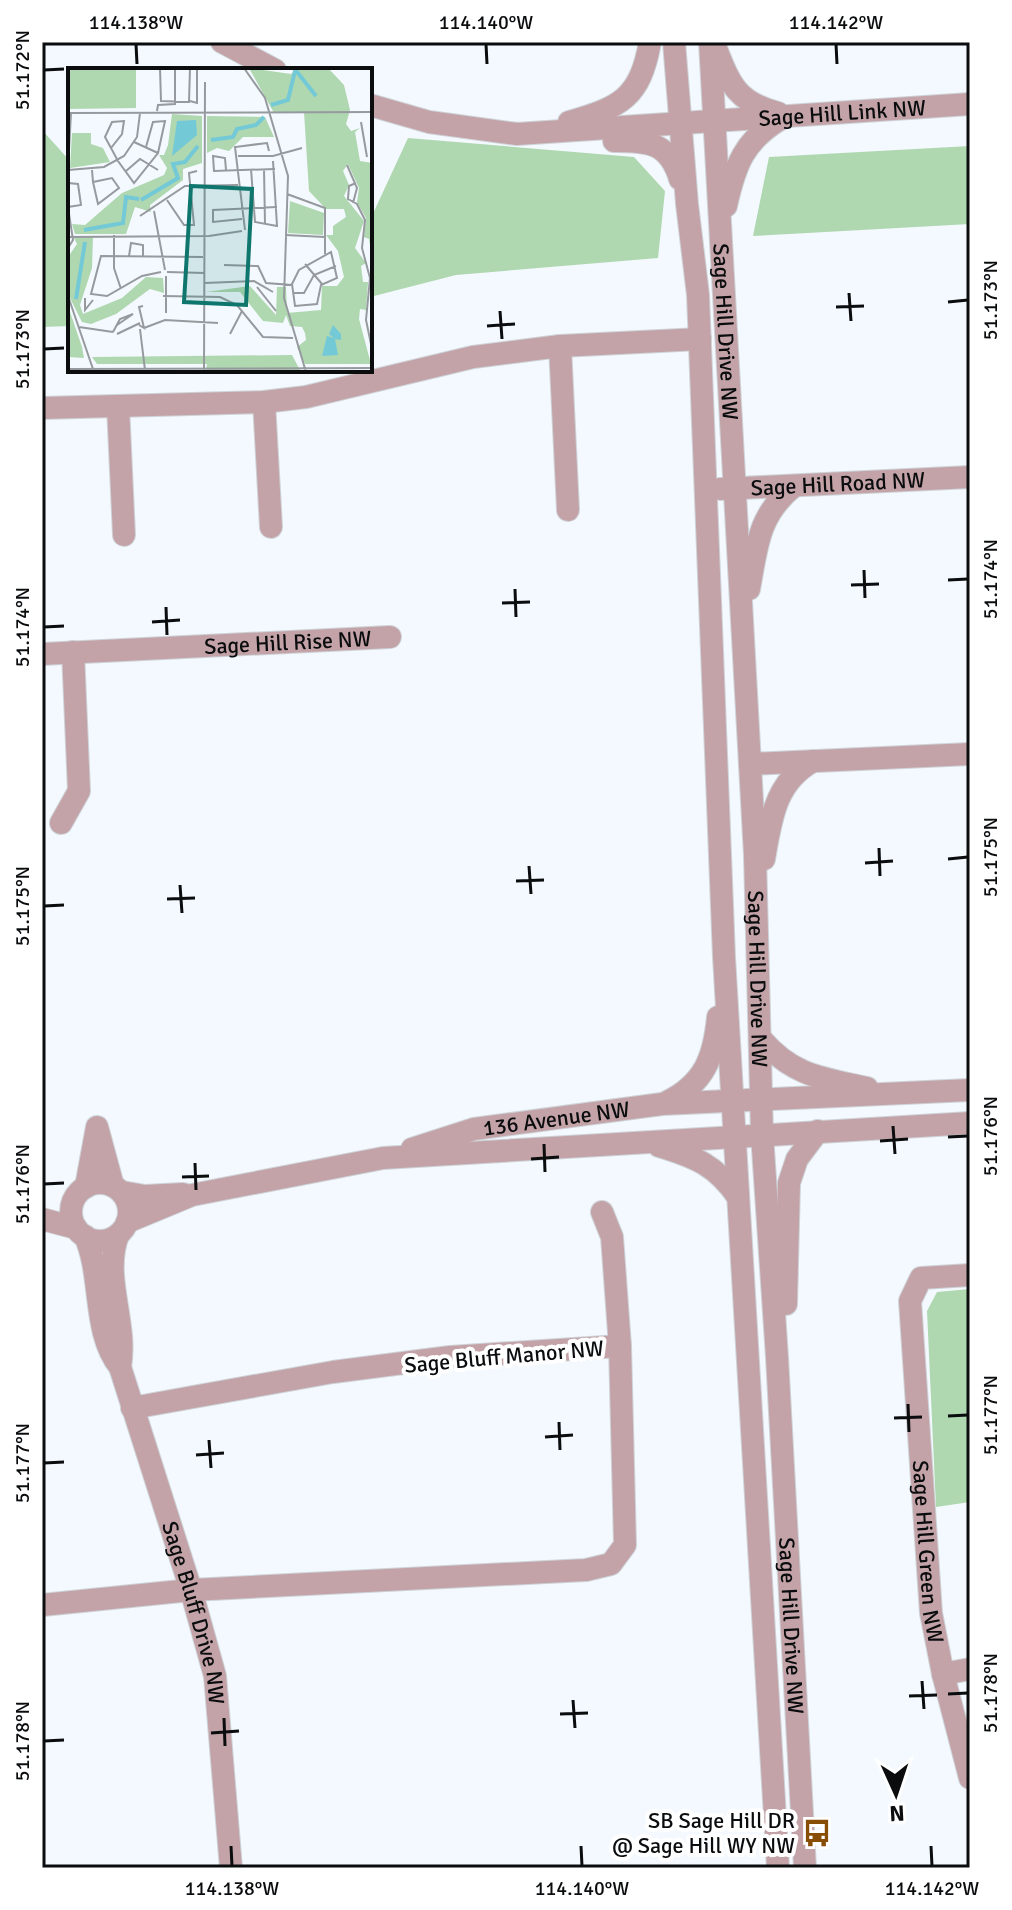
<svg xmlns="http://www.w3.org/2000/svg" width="1012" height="1910" viewBox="0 0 1012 1910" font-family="Signika,sans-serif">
<rect width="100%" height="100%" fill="#f3f9fe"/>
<g fill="#afd7b0">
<polygon points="42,130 70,161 70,326 42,327"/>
<polygon points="408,138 634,157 665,191 658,258 456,275 370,297 370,220"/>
<polygon points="970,146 970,224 753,236 769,157"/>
<polygon points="970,1289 970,1502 936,1507 927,1311 937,1292"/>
</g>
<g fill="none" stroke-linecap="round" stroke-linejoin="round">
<defs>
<g id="minor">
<polyline points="222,42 275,70"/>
<polyline points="674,42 687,204 698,295 724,957 778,1868"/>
<path id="s1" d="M710 42 755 855 762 1134 777 1357 805 1868"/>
<path d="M715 46C730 84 736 102 778 113"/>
<path id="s2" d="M370 105 429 122 517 134 970 104"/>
<path d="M569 122C621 107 640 98 650 42"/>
<path d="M614 141C648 141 669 142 680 179"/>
<path d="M726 206C735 165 744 140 782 118"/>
<polyline points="560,346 568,510"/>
<polyline points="264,402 271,527"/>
<polyline points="118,406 124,535"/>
<polyline points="42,408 264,402 306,397 473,357 560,346 700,339"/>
<path id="s3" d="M720 489 970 477"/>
<path d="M749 589C757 546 758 515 794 486"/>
<path id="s4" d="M42 654 390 637"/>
<polyline points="750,764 970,754"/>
<polyline points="61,823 79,791 73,652"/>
<path d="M764 859C771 819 775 782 813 761"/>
<path d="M762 1040C793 1076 822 1078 867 1088"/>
<path d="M667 1102C705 1083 714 1057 718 1017"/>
<path d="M659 1146C695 1157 716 1165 738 1197"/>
<path id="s5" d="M412 1149 474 1129 662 1104 970 1090"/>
<circle cx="100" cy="1212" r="29"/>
<polyline points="86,1187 97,1127 113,1186"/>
<polyline points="122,1192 145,1196 183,1194"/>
<polyline points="602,1212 612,1237 620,1346"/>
<polyline points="42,1219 76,1228"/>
<polyline points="127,1222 192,1195 383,1158 970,1123"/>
<path d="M118 1235C102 1277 128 1323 120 1367"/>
<path id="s6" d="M85 1236C103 1276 92 1333 120 1367L191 1590 215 1676 231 1868"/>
<path id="s7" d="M970 1275 921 1278 910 1301 931 1613 943 1674 970 1778"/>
<polyline points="786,1304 789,1183 797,1159 818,1131"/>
<polyline points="42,1605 191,1590 586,1570 611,1564 625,1545 620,1346 450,1357 333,1372 132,1408"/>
<polyline points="943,1674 970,1669"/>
</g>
</defs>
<use href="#minor" stroke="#ced3d8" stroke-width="24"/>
<use href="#minor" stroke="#c3a3a7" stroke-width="22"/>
</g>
<path fill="none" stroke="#0a0c0e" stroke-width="3" d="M136 44 137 64M486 44 487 64M836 44 837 64M44 70 64 69M849 293 851 321M948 302 968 300M836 307 864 306M500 311 502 339M487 326 515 324M44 349 64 348M864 570 865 598M948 580 968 579M851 585 879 584M515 589 516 617M502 603 530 602M166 607 167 635M152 622 180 620M44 627 64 626M879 848 880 876M948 859 968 857M865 863 893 861M529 866 531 894M516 881 544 880M180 885 182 913M167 899 195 898M44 906 64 905M893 1126 895 1154M948 1137 968 1136M880 1141 908 1139M544 1144 545 1172M531 1159 559 1157M195 1163 196 1190M182 1177 209 1176M44 1184 64 1183M908 1404 909 1432M948 1416 968 1415M894 1418 922 1417M559 1422 560 1450M545 1437 573 1435M209 1440 211 1468M196 1455 224 1453M44 1463 64 1462M922 1681 924 1709M948 1694 968 1693M909 1696 937 1695M573 1700 575 1728M560 1714 588 1713M224 1718 225 1746M211 1733 239 1731M44 1741 64 1740M231 1846 232 1866M581 1846 582 1866M931 1846 932 1866"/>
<defs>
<symbol id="bus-bare" viewBox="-9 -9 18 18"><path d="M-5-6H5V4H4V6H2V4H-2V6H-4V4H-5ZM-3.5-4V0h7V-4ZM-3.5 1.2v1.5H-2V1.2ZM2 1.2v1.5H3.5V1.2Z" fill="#884e05" stroke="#fff" stroke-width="2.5" paint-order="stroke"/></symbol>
</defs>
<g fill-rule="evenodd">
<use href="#bus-bare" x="797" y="1813" width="40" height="40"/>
</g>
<g text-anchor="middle" stroke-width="8" stroke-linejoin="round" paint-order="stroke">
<g font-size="22" fill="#0a0c0e" stroke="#fff">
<text dy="8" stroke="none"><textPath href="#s2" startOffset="476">Sage Hill Link NW</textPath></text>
<text dy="8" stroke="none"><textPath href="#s1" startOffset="290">Sage Hill Drive NW</textPath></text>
<text dy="8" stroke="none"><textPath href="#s3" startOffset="118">Sage Hill Road NW</textPath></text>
<text dy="8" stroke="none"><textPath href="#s4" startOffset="246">Sage Hill Rise NW</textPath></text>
<text dy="8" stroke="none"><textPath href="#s1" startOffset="938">Sage Hill Drive NW</textPath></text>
<text dy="8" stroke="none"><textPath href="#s5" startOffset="148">136 Avenue NW</textPath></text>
<text transform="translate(504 1356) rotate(-5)" y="8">Sage Bluff Manor NW</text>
<text dy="8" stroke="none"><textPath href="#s7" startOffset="326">Sage Hill Green NW</textPath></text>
<text dy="8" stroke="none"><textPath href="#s6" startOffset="394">Sage Bluff Drive NW</textPath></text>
<text dy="8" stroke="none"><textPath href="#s1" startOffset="1586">Sage Hill Drive NW</textPath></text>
</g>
<g font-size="22" fill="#0a0c0e" stroke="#fff" text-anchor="end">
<text x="795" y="1828">SB Sage Hill DR<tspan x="795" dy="25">@ Sage Hill WY NW</tspan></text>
</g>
</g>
<g transform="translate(68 68)">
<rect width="304" height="304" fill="#f3f9fe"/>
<path d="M0 0H68V40L0 41ZM181 0 223 6 230 0H260L276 17 282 42 278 56 283 63 292 60 287 64 292 93 304 95V190L301 171 296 169 298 150 289 134 291 120 280 96 275 103 281 117 276 128 296 153 287 180 298 195 293 198 295 214H300L298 242 292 241 291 251 303 296H237L229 279 238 272 237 265 234 259 222 258 218 247 215 255 195 253 172 224H138L182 218 208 247 209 219H218L219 245 253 242 254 218H269L276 209 270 183 258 167H265V158L278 149 276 141H258L241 123 236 44 206 45ZM104 46 134 48V95L115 101V112L82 137 83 144 67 139 58 166H7L4 156 17 157 54 125 96 107 99 100 91 87H96L100 77ZM139 48 197 49 206 69H175L161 83 149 80 139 85ZM4 65H23V76L35 80 42 94 2 100ZM222 133 256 145 255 167 220 165ZM25 169 24 200 12 237 15 246 54 230 78 209 95 210 96 225 82 221 48 246 23 256 14 254 0 226V189L9 176 6 170ZM0 238 14 279 16 290 0 289ZM224 287 233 304H138L139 296H29L24 289Z" fill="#afd7b0"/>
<path d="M128 52 129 67 104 88 109 53ZM265 257 273 266V272L267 271 270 287 254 288 259 268 266 270 261 266Z" fill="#74c9d7"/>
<path fill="none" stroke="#74c9d7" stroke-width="4" d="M226 0 248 28M203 37 220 32 227 3M143 72 165 69 169 61 188 57 196 49M73 132 110 110 105 96 117 94 130 78M16 162 55 155 58 129 71 131M8 231 17 174"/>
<path fill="none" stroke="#969a9e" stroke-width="2" d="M92 0 93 33 121 34 122 0M176 0 197 30 220 108 216 230 238 304M122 33 129 35V0M89 43 90 37 107 36V0M0 45 304 44M293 54 299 89M66 74 90 85M43 80 54 66 56 53 44 54 37 69 43 80 50 93 66 115 90 85 97 53 85 54 78 79M170 88H205L234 80M279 97 289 120 285 135M0 100 3 45M183 101 187 154 209 158 205 93M196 101 197 156M0 102 36 99 56 88 69 69 72 45M24 102 25 114 44 110 51 120 30 136 25 114M158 102 157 90 145 88 146 103 207 101M58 103 72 91 90 102M0 115 10 116 13 137 0 139M288 115 281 118 280 131 289 136 297 152 294 180 302 210 298 252 304 281M219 126 257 140V186M99 132 116 157H126L121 105 129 103M86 143 97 202M72 148 117 118 170 117M174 151 145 154V142L209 139M177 162 167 79 199 75 201 83M46 167V200L53 221M217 167 257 169M0 169 141 168 174 163M0 180 5 172 0 139M263 184 269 210 253 217 249 236 227 238 224 216 231 202ZM61 188 63 175 75 177V188M237 196 254 216M156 197 190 198 198 215 224 217M93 204 74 208 39 228 23 226 33 188 135 189M99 204 137 205M98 208V245M137 215 186 213 205 224M189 219 208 243M225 225H236L246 207 268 198M0 228 26 304M95 228 152 229 169 237 195 269 225 270M17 230V242L25 232M71 257 76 260 71 239 75 238M11 259 45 264M76 260 97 252 150 255M72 261 77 302M45 264 52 251 65 246 49 257M49 266 72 255M162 266 174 243M0 301 304 300M136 303 137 14"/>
<path fill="#0f766e" fill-opacity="0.15" stroke="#0f766e" stroke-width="4" d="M123 118 184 121 178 237 116 234Z"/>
<rect width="304" height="304" fill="none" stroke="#0a0c0e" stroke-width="4"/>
</g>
<rect width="1012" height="1910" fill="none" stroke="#ffffff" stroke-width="88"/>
<g transform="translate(896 1794) rotate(177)" stroke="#ffffff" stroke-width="6" paint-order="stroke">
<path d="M0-6L14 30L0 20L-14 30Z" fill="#0a0c0e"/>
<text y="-12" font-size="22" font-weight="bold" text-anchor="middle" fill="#0a0c0e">N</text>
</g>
<rect x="44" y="44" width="924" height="1822" fill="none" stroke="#0a0c0e" stroke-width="3"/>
<g font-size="20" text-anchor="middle" fill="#0a0c0e">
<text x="136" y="29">114.138°W</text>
<text x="486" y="29">114.140°W</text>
<text x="836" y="29">114.142°W</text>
<text transform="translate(22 70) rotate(-90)" y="7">51.172°N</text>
<text transform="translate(990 300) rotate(-90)" y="7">51.173°N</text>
<text transform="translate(22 349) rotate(-90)" y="7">51.173°N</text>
<text transform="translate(990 579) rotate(-90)" y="7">51.174°N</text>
<text transform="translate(22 627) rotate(-90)" y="7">51.174°N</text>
<text transform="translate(990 857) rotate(-90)" y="7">51.175°N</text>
<text transform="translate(22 906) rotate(-90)" y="7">51.175°N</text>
<text transform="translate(990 1136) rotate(-90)" y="7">51.176°N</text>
<text transform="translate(22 1184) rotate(-90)" y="7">51.176°N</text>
<text transform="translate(990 1415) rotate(-90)" y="7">51.177°N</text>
<text transform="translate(22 1463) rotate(-90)" y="7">51.177°N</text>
<text transform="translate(990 1693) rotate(-90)" y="7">51.178°N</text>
<text transform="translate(22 1741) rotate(-90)" y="7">51.178°N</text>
<text x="232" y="1895">114.138°W</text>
<text x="582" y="1895">114.140°W</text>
<text x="932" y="1895">114.142°W</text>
</g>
</svg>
